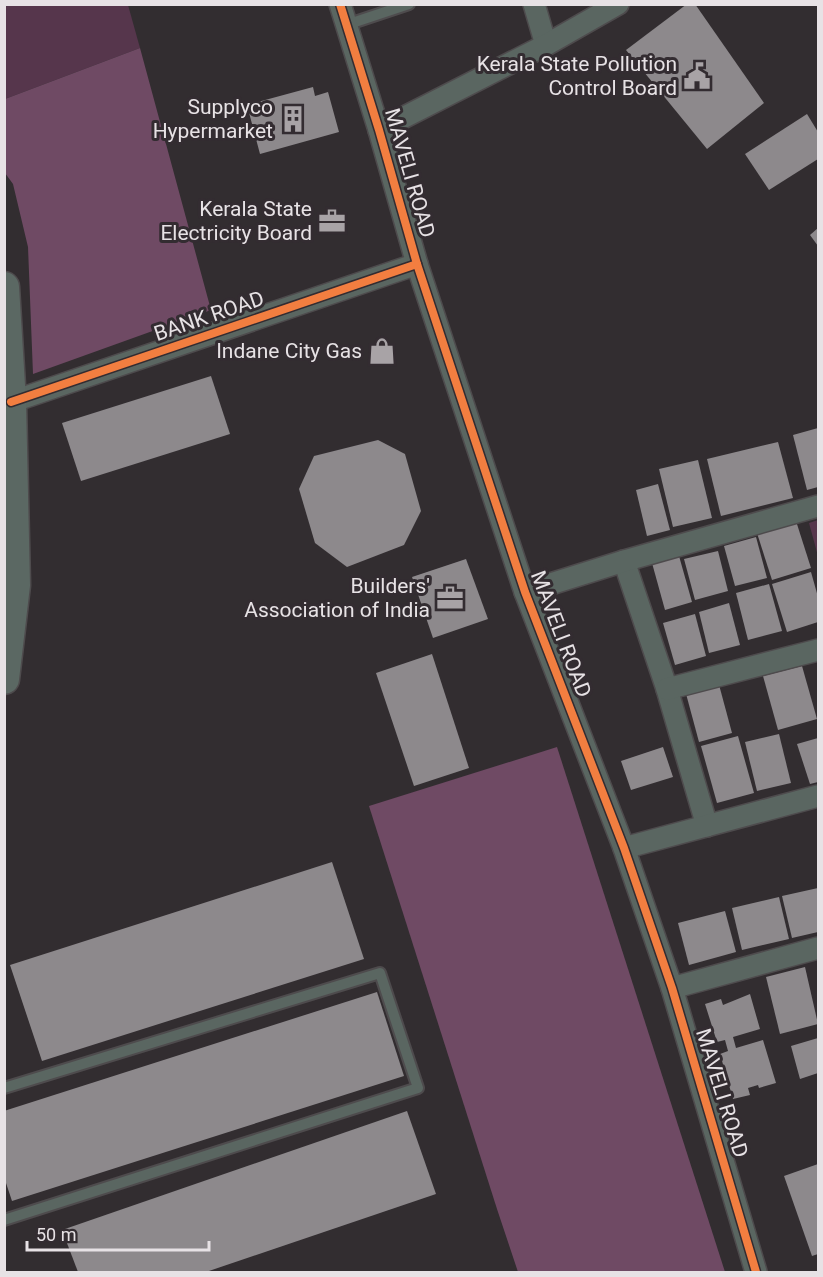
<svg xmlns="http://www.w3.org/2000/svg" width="823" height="1277" viewBox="0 0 823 1277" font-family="Roboto,sans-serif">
<rect width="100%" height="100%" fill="#322d30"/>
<g fill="#56364c">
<polygon points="5,5 128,5 140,48 5,99"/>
<polygon points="818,520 818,556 809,523"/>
</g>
<g fill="#6f4a64">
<polygon points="140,48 211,310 33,374 28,247 13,184 5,173 5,99"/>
<polygon points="557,747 725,1272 518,1272 497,1209 369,806"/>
</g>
<g fill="#8d898c">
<polygon points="687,4 695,4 764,103 707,149 626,50"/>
<polygon points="313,87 315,96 328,92 339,132 260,154 247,105"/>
<polygon points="807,114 818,132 818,159 769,190 745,154"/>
<polygon points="818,228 818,246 810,235"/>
<polygon points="211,376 230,434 81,481 62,423"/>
<polygon points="818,428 818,487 807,490 793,435"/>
<polygon points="378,440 405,454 421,511 404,545 347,567 315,543 299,489 314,456"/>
<polygon points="778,442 793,498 721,516 707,459"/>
<polygon points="698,460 712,518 673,527 659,469"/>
<polygon points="658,484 670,530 647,536 636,490"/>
<polygon points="796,521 811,568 772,580 757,533"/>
<polygon points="756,537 767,578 735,586 724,546"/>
<polygon points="718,551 728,591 695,600 684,559"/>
<polygon points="679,556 692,602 665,610 652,563"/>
<polygon points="466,559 488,619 433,638 412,577"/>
<polygon points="811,572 818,597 818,622 787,632 772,584"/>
<polygon points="769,584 782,631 748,640 736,593"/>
<polygon points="729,603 740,645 709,653 699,612"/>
<polygon points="695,614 706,656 675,665 663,623"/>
<polygon points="432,654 469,768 414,786 376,673"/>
<polygon points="802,666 817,719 778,730 763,676"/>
<polygon points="718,681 732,733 699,742 685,690"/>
<polygon points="779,734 791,783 757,791 745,742"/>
<polygon points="738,736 754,793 717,803 701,746"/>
<polygon points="818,738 818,782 810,784 797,744"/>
<polygon points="663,747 673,777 631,790 621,761"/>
<polygon points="332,862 364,959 42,1061 10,965"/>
<polygon points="818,888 818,932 792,938 782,896"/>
<polygon points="779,897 789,939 742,950 732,908"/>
<polygon points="725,911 736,952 689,965 678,923"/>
<polygon points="805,967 818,1024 780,1034 766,977"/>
<polygon points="377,992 404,1076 12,1201 4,1177 4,1111"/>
<polygon points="750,994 760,1029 733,1037 736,1048 763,1040 776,1083 759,1088 758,1085 748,1088 750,1095 733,1099 720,1054 728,1051 725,1040 717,1042 705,1004 721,999 723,1005"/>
<polygon points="818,1038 818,1073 800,1079 791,1046"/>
<polygon points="407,1111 436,1194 206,1272 78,1272 62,1230"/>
<polygon points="818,1164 818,1254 812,1256 784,1176"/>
</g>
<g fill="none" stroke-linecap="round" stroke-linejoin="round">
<defs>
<g id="lane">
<polyline points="346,25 409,4"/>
<polyline points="4,1088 380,973 418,1088 4,1220"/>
</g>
<g id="street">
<polyline points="340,4 379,130 417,264 525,592 624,848 672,988 756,1272"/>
<polyline points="534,4 546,45"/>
<polyline points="379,130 546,45 618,4"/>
<polyline points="11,402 417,264"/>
<polyline points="624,561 667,689 707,826"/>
<polyline points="525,592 624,561 818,506"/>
<polyline points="667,689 818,650"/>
<polyline points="624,848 818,796"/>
<polyline points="672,988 818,948"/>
</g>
<polyline id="secondary" points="4,287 11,402 15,585 4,679"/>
</defs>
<use href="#lane" stroke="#4e4b4d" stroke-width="14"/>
<use href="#street" stroke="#4e4b4d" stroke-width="24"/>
<use href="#secondary" stroke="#4e4b4d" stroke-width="33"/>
<use href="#lane" stroke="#5a6661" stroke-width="10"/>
<use href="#street" stroke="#5a6661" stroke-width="21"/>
<use href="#secondary" stroke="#5b6863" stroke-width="30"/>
<defs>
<g id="cycleway">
<polyline points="340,4 379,130 417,264 525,592 624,848 672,988 756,1272"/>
<polyline points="11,402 417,264"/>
</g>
</defs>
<use href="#cycleway" stroke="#332c31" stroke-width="11"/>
<use href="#cycleway" stroke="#f27e40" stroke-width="8"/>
</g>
<defs>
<symbol id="civic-bare" viewBox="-9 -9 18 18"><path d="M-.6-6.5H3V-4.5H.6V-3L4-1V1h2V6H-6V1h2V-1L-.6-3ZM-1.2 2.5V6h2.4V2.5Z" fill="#a8a3a6" stroke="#332c31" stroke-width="2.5" paint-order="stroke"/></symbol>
<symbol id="building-bare" viewBox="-9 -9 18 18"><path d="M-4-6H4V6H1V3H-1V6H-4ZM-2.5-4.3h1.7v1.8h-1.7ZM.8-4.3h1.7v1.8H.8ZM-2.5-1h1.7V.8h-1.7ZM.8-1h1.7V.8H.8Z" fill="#a8a3a6" stroke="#332c31" stroke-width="2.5" paint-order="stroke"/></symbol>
<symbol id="office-bare" viewBox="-9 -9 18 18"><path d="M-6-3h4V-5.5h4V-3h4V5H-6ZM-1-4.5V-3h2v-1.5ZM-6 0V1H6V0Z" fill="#a8a3a6" stroke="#332c31" stroke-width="2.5" paint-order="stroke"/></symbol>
<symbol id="shop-bare" viewBox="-9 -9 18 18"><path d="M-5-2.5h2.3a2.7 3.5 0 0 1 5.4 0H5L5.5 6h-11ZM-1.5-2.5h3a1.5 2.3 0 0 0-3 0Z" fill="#a8a3a6" stroke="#332c31" stroke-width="2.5" paint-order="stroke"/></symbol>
</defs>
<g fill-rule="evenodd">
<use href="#civic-bare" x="678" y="57" width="38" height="38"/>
<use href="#building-bare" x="274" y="100" width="38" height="38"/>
<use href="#office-bare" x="313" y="202" width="38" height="38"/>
<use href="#shop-bare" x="363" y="332" width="38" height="38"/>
<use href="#office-bare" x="431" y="579" width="38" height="38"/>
</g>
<g text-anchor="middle" stroke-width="6" stroke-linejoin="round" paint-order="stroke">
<g font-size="21" fill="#e7e2e5" stroke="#332c31" text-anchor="end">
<text x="677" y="71">Kerala State Pollution<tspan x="677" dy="24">Control Board</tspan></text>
<text x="273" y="114">Supplyco<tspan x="273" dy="24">Hypermarket</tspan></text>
<text x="312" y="216">Kerala State<tspan x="312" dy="24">Electricity Board</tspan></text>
<text x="362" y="358">Indane City Gas</text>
<text x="430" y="593">Builders'<tspan x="430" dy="24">Association of India</tspan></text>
</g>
<g font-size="21" fill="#e7e2e5" stroke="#332c31">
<text transform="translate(410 173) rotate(74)" y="7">MAVELI ROAD</text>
<text transform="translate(209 316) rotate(-19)" y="7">BANK ROAD</text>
<text transform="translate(561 634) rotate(69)" y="7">MAVELI ROAD</text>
<text transform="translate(722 1093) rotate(73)" y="7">MAVELI ROAD</text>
</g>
</g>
<rect width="823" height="1277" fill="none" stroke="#e7e2e5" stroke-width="12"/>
<path d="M27 1241v9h182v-9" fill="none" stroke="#e7e2e5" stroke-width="3"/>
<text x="36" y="1241" font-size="18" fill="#e7e2e5" stroke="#332c31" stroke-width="4.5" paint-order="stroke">50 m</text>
</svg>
